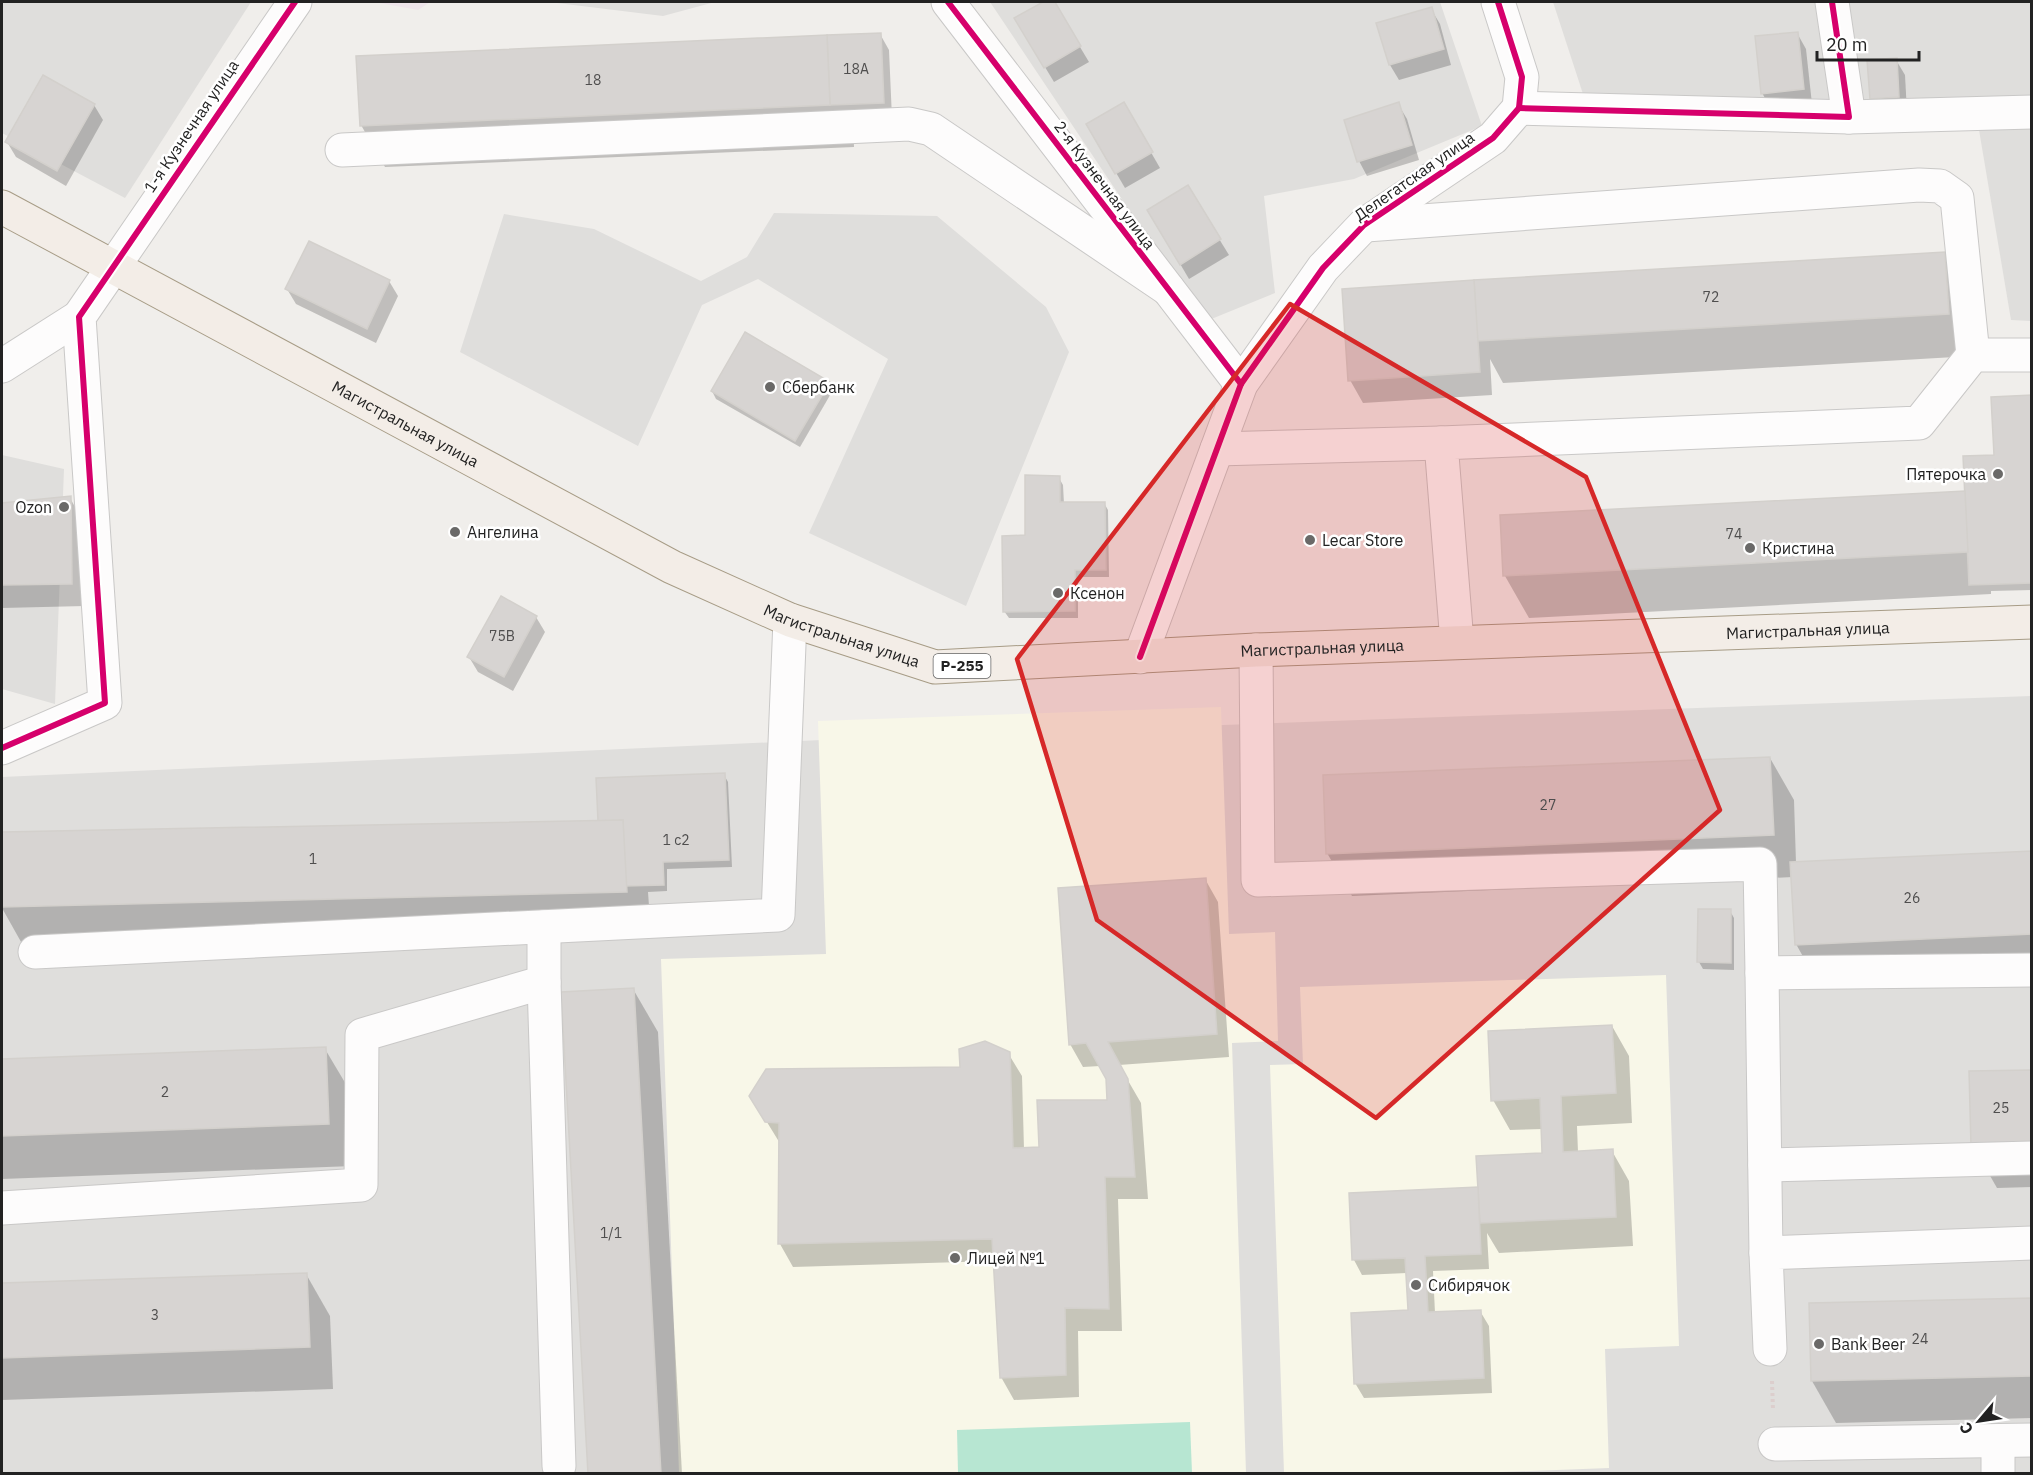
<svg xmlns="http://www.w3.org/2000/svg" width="2033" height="1475" viewBox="0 0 2033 1475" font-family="'IBM Plex Sans',sans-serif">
<rect width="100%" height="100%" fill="#f0eeeb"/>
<g fill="#dfdedc">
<polygon points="2,2 251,2 125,198 2,133"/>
<polygon points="549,2 715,2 663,16"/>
<polygon points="990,2 1440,2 1482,126 1354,179 1264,196 1275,293 1204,322"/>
<polygon points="1553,2 2031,2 2031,104 1583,94"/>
<polygon points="1978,124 2031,124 2031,321 2011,320"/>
<polygon points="774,213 937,216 1046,307 1069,352 966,606 809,533 888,359 758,279 702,305 638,446 460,352 504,214 594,229 701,281 747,257"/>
<polygon points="2,455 64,469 55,704 2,689"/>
<polygon points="2031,696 2031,1473 2,1473 2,777 887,737"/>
</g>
<polygon fill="#ede4e9" points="374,2 430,2 418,10"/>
<g fill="#f8f7e8">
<polygon points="1221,707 1229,934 1275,932 1278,1041 1232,1043 1246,1473 679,1473 661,959 826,954 818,721"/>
<polygon points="1666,975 1679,1346 1605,1349 1609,1468 1447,1474 1284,1473 1270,1065 1303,1064 1300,987"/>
</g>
<polygon fill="#b7e6d2" points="1190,1422 1192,1473 958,1473 957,1430"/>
<g fill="#0003">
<polygon points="1046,2 1053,2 1089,62 1054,82 1016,19"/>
<polygon points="1431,9 1440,24 1451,65 1399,80 1390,65 1378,24"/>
<polygon points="1797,33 1806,49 1812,104 1771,108 1762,93"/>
<polygon points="880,34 889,50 892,118 853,119 854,147 385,167 361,125"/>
<polygon points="1896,60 1905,75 1907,112 1880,114 1871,99"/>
<polygon points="1123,104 1160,168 1125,188 1088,125"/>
<polygon points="1398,104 1407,119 1419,160 1367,176 1359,161"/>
<polygon points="94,105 103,120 66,186 16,157 7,142"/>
<polygon points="1187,187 1229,255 1189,279 1149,211"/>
<polygon points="1944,254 1969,296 1972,356 1503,383 1490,359 1492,395 1363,403 1350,380 1343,291"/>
<polygon points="389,281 398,296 376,343 296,304 287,289"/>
<polygon points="829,383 833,390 800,447 716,399 712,391"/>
<polygon points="2032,397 2032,590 1991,591 1991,594 1529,618 1505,576 1967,498"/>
<polygon points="1059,478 1063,485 1064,504 1104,503 1108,510 1109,577 1078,577 1078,618 1009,618 1004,611 1026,537"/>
<polygon points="70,498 83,521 85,606 2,608 2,504"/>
<polygon points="536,617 545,632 513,691 478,672 469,657"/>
<polygon points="1770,758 1794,800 1796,863 2032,852 2032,977 1820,987 1796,944 1793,877 1352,896 1327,853"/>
<polygon points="724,775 728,782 732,867 667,869 667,891 648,892 651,934 25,949 2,908 2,833 600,822"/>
<polygon points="1205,879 1218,902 1229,1057 1119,1065 1141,1103 1148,1199 1118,1199 1122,1331 1078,1331 1079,1397 1014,1400 1001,1377 995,1261 793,1267 780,1244 781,1145 751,1096 961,1068 1008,1053 1022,1076 1024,1149 1041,1148 1109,1102 1107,1078 1100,1066 1083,1067 1070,1044"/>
<polygon points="1700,910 1730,911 1734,918 1734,970 1703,969 1699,962"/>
<polygon points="633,989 658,1032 682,1474 589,1474"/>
<polygon points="1612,1026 1629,1056 1632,1123 1577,1126 1578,1152 1612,1151 1629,1181 1633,1246 1499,1253 1487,1233 1489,1269 1433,1271 1435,1313 1480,1311 1489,1326 1492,1393 1364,1398 1355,1383 1409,1312 1407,1273 1362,1275 1354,1260 1544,1154 1543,1129 1510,1130 1493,1100"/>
<polygon points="325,1049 350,1091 353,1166 2,1179 2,1061"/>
<polygon points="2032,1071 2032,1187 1997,1188 1973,1146"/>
<polygon points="306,1274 330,1316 333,1389 2,1400 2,1284"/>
<polygon points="2032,1299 2032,1418 1836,1423 1812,1381"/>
</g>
<g fill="#d7d4d2" stroke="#d3d0cc" stroke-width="1.5">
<polygon points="1043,2 1055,2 1081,46 1044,68 1014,18"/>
<polygon points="1432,7 1444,49 1389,65 1376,23"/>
<polygon points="1798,32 1804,89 1761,94 1755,36"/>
<polygon points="881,33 884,103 830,105 827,35"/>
<polygon points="827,35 830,105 360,126 356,56"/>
<polygon points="1897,58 1899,97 1870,99 1867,60"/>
<polygon points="43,75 95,104 57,171 5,142"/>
<polygon points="1124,102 1153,152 1115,174 1086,124"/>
<polygon points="1399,102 1412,145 1357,162 1344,120"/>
<polygon points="1188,185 1221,239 1180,265 1147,210"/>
<polygon points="309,241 390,280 367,329 285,289"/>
<polygon points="1945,252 1949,314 1477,341 1474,280"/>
<polygon points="1474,280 1480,372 1348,381 1342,289"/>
<polygon points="745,332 830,382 795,441 711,391"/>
<polygon points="2032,395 2032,583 1969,585 1963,456 1994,455 1991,397"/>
<polygon points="1025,475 1060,476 1060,502 1105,502 1106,570 1075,570 1075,611 1003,612 1002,536 1025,535"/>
<polygon points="1965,491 1968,552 1503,576 1500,515"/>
<polygon points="71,496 72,584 2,585 2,503"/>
<polygon points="501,596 537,616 504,677 467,657"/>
<polygon points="1770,757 1774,835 1326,854 1323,775"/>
<polygon points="725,773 729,860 663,862 664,885 625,886 623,820 598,821 596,778"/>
<polygon points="623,820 627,892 2,907 2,832"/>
<polygon points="2032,851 2032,934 1795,945 1790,862"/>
<polygon points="1206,878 1217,1034 1108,1042 1128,1079 1135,1177 1105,1177 1109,1309 1065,1308 1066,1375 1000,1378 992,1239 778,1244 779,1123 765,1122 749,1096 766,1069 960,1067 959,1049 985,1041 1010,1052 1013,1148 1039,1147 1037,1100 1107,1100 1106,1079 1086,1043 1069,1045 1058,888"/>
<polygon points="1698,909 1731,909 1731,963 1697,962"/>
<polygon points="634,988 661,1474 588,1474 561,992"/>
<polygon points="1612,1025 1616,1093 1561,1096 1563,1152 1613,1149 1616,1217 1480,1223 1476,1156 1542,1153 1540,1098 1491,1101 1488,1031"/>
<polygon points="326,1047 329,1124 2,1136 2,1059"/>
<polygon points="2032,1070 2032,1145 1971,1146 1969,1071"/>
<polygon points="1478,1187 1481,1254 1425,1256 1428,1312 1481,1310 1484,1378 1354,1384 1351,1313 1408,1310 1405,1258 1352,1260 1349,1193"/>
<polygon points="307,1273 310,1347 2,1358 2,1283"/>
<polygon points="2032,1298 2032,1376 1811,1381 1809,1303"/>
</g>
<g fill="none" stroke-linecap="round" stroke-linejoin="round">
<defs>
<g id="minor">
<polyline points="948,2 1241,384"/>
<polyline points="1832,2 1849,117"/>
<polyline points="1519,108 1849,117 2032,112"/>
<polyline points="342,150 909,124 931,129 1168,289"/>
<polyline points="1366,225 1919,185 1940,186 1957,198 1973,355"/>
<polyline points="2,366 79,317"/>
<polyline points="1217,449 1441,443"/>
<polyline points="1457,642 1441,443 1919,423 1973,355 2032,355"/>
<polyline points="1256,650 1258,880 1760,864 1762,973 2032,970"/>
<polyline points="1140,657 1241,384 1323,268 1364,225 1493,138 1519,108 1522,77 1498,2"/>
<polyline points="2,748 105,703 79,317 295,2"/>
<polyline points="35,952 778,915 790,620"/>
<polyline points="1762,973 1766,1253"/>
<polyline points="544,982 559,1466"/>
<polyline points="1765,1165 2032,1158"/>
<polyline points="2,1208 361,1185 362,1035 544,982 544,927"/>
<polyline points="1770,1349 1766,1253 2032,1243"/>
<polyline points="1998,1441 1998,1474"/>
<polyline points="1775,1444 2032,1440"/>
</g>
<g id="major">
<path id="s1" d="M2 207 672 567 790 620 935 667 1256 650 2032 622"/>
</g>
</defs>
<use href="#minor" stroke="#c9c8c7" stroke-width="35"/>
<use href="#major" stroke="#a79c86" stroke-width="35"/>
<polyline stroke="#dccecd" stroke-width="4" stroke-dasharray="3 3" stroke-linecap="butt" points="1772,1381 1773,1410"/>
<use href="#minor" stroke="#fdfcfc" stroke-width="33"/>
<use href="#major" stroke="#f3ede7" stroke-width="33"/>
<defs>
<g id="cycleway">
<polyline points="948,2 1241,384"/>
<polyline points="1519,108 1849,117 1832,2"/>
<polyline points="1140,657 1241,384 1323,268 1364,225 1493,138 1519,108 1522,77 1498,2"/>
<polyline points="2,748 105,703 79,317 295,2"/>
</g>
</defs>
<use href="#cycleway" stroke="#fff" stroke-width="10"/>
<use href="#cycleway" stroke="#d6006c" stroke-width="6"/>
</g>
<path fill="#d62828" fill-opacity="0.2" stroke="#d62828" stroke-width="4.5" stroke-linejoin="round" d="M1290 304 1586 477 1720 810 1376 1118 1097 920 1017 659Z"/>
<g fill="#6a6968" stroke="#fff" stroke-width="2">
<circle cx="770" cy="387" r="6"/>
<circle cx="1998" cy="474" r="6"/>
<circle cx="64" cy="507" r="6"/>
<circle cx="455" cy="532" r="6"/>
<circle cx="1310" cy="540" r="6"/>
<circle cx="1750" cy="548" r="6"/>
<circle cx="1058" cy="593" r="6"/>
<circle cx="955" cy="1258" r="6"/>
<circle cx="1416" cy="1285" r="6"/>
<circle cx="1819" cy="1344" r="6"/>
</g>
<g text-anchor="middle" stroke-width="5" stroke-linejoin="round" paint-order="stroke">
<g font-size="14" fill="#4f4e4e">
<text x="856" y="74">18А</text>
<text x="593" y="85">18</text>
<text x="1711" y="302">72</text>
<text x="1734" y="539">74</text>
<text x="502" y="641">75В</text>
<text x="1548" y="810">27</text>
<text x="676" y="845">1 с2</text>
<text x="313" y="864">1</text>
<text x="1912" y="903">26</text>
<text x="165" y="1097">2</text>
<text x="2001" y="1113">25</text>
<text x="611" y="1238">1/1</text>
<text x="155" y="1320">3</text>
<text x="1920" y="1344">24</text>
</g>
<rect fill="#fff" stroke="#646464" stroke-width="1.5" x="933.5" y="654" width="57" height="24" rx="4.5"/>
<g font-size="15" font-weight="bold" fill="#222">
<text x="962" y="671">Р-255</text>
</g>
<g font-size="16" fill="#222" stroke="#fff">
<text transform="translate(191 126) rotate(-56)" y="6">1-я Кузнечная улица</text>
<text transform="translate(1414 176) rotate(-35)" y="6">Делегатская улица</text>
<text transform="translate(1105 185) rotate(53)" y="6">2-я Кузнечная улица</text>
<text dy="6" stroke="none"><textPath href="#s1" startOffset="458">Магистральная улица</textPath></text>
<text dy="6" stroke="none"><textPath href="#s1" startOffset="1916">Магистральная улица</textPath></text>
<text dy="6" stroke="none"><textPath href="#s1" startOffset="944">Магистральная улица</textPath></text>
<text dy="6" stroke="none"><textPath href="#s1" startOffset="1430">Магистральная улица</textPath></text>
</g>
<g font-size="16" fill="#222" stroke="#fff" text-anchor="start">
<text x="782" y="393">Сбербанк</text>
<text x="1986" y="480" text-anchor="end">Пятерочка</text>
<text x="52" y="513" text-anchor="end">Ozon</text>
<text x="467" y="538">Ангелина</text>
<text x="1322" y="546">Lecar Store</text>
<text x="1762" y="554">Кристина</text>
<text x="1070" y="599">Ксенон</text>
<text x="967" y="1264">Лицей №1</text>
<text x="1428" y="1291">Сибирячок</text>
<text x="1831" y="1350">Bank Beer</text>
</g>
</g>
<rect width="2033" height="1475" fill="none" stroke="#222222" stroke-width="6"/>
<g transform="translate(1979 1421) rotate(241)" stroke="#ffffff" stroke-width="4.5" paint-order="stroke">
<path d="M0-4.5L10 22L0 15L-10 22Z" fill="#222222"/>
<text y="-9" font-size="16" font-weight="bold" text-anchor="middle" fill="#222222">С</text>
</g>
<path d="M1817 51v9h102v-9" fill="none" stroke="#222222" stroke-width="3"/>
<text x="1826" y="51" font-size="18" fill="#222222" stroke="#ffffff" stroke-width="4.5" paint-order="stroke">20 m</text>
</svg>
